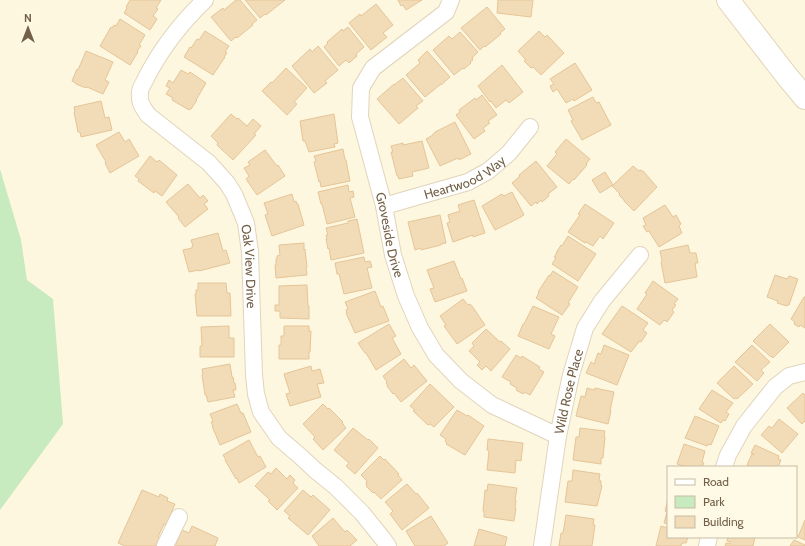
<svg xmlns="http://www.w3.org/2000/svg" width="805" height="546" viewBox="0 0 805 546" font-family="Cabin,sans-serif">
<rect width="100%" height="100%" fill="#fdf7e0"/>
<polygon fill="#c7eabe" points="0,169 21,240 27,280 53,299 63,424 0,510"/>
<g fill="#f2dbb7" stroke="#e5c597">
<polygon points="130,0 161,0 156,8 158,9 153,16 157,19 150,30 124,13 127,8 126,7"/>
<polygon points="236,0 240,0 257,20 252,24 253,25 237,38 236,37 231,41 211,17 223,8 224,10"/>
<polygon points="245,0 285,0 266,15 265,14 260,18"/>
<polygon points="398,0 422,0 406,10 403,5 401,6"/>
<polygon points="498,0 533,0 531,17 497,13"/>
<polygon points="376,4 393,25 383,33 387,37 371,50 349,23 360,14 361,16"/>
<polygon points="487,7 505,29 500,33 501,34 485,47 484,46 480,50 461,28"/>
<polygon points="120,19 145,35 139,45 141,46 137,51 138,52 130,65 100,46 111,27 112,28 114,25 116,26"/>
<polygon points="348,27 364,47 356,54 357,56 349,63 346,60 339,66 324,47 328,43 327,42 342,29 343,31"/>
<polygon points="205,31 229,46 225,52 227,53 224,57 225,57 213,75 184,57 190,47 191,48 197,39 199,40"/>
<polygon points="539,31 545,37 547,35 564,53 541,75 533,67 531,68 524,61 526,60 518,51"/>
<polygon points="460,32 478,52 472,58 473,60 470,62 471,63 464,69 463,68 454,75 433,50 449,36 452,39"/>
<polygon points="318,46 338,70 325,81 327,83 314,93 292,66 310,49 312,52"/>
<polygon points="86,51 113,62 105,80 109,82 103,94 87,87 86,88 76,84 76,83 72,81 77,69 78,70"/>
<polygon points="427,51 450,77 441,85 441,84 425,97 406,75 420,63 418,60"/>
<polygon points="575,63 592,90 574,101 573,99 566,103 557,89 553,92 550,86 554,84 550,79"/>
<polygon points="502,65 523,92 509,103 506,100 496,108 491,101 490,102 478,86"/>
<polygon points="286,68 307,88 294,102 297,104 287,115 262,91 271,82 272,83"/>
<polygon points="181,70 188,74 190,72 206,83 196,100 197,100 191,109 190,109 189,110 172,100 173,98 166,94 170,88 166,86 169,80 173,83"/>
<polygon points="403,78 423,101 416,106 418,108 399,124 377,99 394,84 394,85"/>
<polygon points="482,95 497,115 488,121 490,123 483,128 485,131 474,139 456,115 460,112 459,110 475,98 476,100"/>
<polygon points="593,97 596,103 599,102 611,125 582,140 571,121 573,120 568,110"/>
<polygon points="101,101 105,118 109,117 112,130 81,137 80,132 78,132 74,112 75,112 74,107"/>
<polygon points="231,114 237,119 238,118 247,126 253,119 261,126 254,134 256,135 233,160 217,145 218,143 211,136"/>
<polygon points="334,114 338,143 334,144 335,147 309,152 305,141 303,141 300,121"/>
<polygon points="455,122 471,154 459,160 458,158 440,166 426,139 433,135 433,134 436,132 435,132"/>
<polygon points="119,132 125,142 129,139 139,156 110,173 105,163 106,162 96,145"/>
<polygon points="566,139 590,159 586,164 587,165 574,180 573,179 569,184 547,166 557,154 555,152"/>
<polygon points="422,141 429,168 412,172 413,176 399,179 398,176 397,176 391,152 393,152 391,146 403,143 403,145"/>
<polygon points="343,149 345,160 346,160 350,181 321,187 320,181 319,182 314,162 316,161 314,156"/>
<polygon points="265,150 277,166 278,165 285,176 257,195 246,179 249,176 244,168 250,165 248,162"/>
<polygon points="150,156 157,162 159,160 177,175 162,196 155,191 154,193 138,181 139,179 135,176"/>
<polygon points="536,161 557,187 548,194 549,196 542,202 541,200 537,204 536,202 531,206 512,183 520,176 519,175"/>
<polygon points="633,166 639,171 640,170 643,171 657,187 634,211 624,201 624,200 619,195 620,194 612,186"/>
<polygon points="605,172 613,185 600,193 592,180"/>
<polygon points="188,184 200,198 203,195 208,201 204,204 208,209 185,227 178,218 179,217 166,202"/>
<polygon points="348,185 349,192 353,191 354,197 350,198 355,217 327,224 322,204 321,204 318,192"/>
<polygon points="512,192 524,215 519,218 495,230 482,206 502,194 504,196"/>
<polygon points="292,194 294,202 296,201 297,204 298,204 304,225 272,236 265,215 268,214 264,203"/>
<polygon points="474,200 485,233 473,237 473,235 453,242 447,223 450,222 448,215 460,211 458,205"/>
<polygon points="585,204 614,223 603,239 600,236 593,246 586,242 585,243 568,232 580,215 578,214"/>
<polygon points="665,205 673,217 676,215 681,224 679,226 682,233 659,247 652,236 649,231 647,232 643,226 646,225 643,218"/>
<polygon points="440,215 446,243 441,244 441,245 421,250 421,248 415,250 408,222"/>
<polygon points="357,219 364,253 331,260 329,248 328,249 326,239 327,239 326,235 328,235 326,228 348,223 348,221"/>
<polygon points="218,233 223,251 226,250 230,263 199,271 199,270 189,272 183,250 192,248 192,246 193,246 191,240"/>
<polygon points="568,236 596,254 578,281 552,264 556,258 554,257 557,253 556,253 561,245 562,246"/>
<polygon points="304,243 304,250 305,249 307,267 306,268 307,275 276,278 275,265 276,265 276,259 277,259 277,256 280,255 279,245"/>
<polygon points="688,245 690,253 696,253 698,263 695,263 697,277 665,283 661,262 662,261 660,251"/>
<polygon points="364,257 365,262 370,261 372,267 367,268 372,288 344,294 339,274 337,274 335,263"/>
<polygon points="454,261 461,279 462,278 467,291 435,302 430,289 434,288 427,270"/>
<polygon points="553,271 578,287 568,303 570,304 562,315 536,298 539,293 538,292 549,275 550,276"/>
<polygon points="775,275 787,279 789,276 798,279 789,305 787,305 787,306 777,303 778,301 767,297"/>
<polygon points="653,281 678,299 674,304 676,305 672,310 674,312 667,322 665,320 664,321 664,320 660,325 637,309 647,294 645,293"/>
<polygon points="198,283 226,283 227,293 230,293 231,316 197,316 195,294 196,294 196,290 198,290"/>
<polygon points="307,285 308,306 309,306 309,319 280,318 280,311 275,311 275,305 279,305 279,286"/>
<polygon points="375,291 381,307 383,306 389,321 355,333 346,313 347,313 346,310 348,309 345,302"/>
<polygon points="804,297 805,297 805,328 800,325 799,327 794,324 795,322 791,319"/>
<polygon points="463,299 468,305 470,304 472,306 485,325 457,344 444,326 446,325 440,316"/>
<polygon points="533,306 559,317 551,334 555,336 549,349 518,336 523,324 524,324"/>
<polygon points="622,306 648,323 643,330 647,333 641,342 639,341 638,343 631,352 602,334"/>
<polygon points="389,324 396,336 392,338 401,354 376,370 366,353 365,353 358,343"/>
<polygon points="770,324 789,342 773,358 772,356 771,357 753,341"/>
<polygon points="229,326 229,338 234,338 234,357 200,357 200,346 202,346 201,327"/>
<polygon points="284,326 309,326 309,331 311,331 310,352 309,352 309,359 279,359 279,345 281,345 281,336 284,336"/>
<polygon points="486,329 500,342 501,341 510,349 491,371 486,366 482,370 477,365 480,362 469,351 474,346 472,343"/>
<polygon points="604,345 629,355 617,385 586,373 591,362 594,364 598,353 601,354"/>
<polygon points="752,345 770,362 761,370 764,373 757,381 735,362"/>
<polygon points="516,355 521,358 522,356 540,367 539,369 544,372 530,395 524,392 523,394 516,390 517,388 510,384 511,382 502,377"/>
<polygon points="404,359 411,368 414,365 427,381 401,402 394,393 393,394 387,386 388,386 386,383 387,382 383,376"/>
<polygon points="230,364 232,377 233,377 234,383 235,383 236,390 233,390 235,397 208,402 206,395 205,395 202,375 203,375 202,369"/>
<polygon points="311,366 312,371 320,369 324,383 317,384 321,397 290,406 286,394 290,393 284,374"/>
<polygon points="734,366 753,384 737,399 736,398 734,399 717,383"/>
<polygon points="430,384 454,407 434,427 430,424 428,425 413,411 415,410 410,406"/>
<polygon points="587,388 594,390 595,388 614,392 610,411 611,411 608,424 576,416 581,396 585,397"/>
<polygon points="712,390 733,403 726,412 729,414 725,421 723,420 721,423 699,409"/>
<polygon points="803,393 805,395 805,421 802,424 787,408"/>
<polygon points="237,404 241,413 243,413 251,432 220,445 212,426 213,426 211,422 213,421 210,414"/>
<polygon points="323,404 328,409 329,408 343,422 342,423 346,428 323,450 313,439 315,437 303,424"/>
<polygon points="457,410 467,416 468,415 484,426 465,455 446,444 447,443 445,441 446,439 440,435"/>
<polygon points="695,416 719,426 711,445 708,444 707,446 685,438"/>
<polygon points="779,419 798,434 782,453 761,435 769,426 772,428"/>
<polygon points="353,428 368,440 369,439 378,448 355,474 346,466 349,463 334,450"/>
<polygon points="580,428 605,431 604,437 605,437 603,458 601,458 601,464 573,460 576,437 579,437"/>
<polygon points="488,439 523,443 521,461 516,460 515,473 487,470 489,451 487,450"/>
<polygon points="249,440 258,457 260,456 266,467 239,483 237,478 236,479 225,460 226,460 223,455"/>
<polygon points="684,444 705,451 702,462 704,463 702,467 686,467 677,464"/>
<polygon points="755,445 779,456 778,459 781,460 778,467 748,467 749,466 747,465 752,454 754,455 754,454 751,453"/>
<polygon points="380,456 384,460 385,459 399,474 398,475 402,480 381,499 374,492 373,493 366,486 367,485 366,483 367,481 361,475"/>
<polygon points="276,468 287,479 290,475 295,480 293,483 298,488 277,510 268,501 270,500 255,486 268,472 271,474"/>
<polygon points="573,470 600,474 599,480 601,481 601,486 602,486 597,506 565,502 568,481 572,481"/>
<polygon points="407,484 416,494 417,493 429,508 402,530 390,514 393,511 385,502"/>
<polygon points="488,484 517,488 515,500 516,500 515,508 516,508 514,521 484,517 484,511 483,511 485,490 487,491"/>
<polygon points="142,490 159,497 160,494 168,498 167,501 175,504 166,525 164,524 158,537 160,538 156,546 125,546 118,543"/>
<polygon points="303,490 311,497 313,495 330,510 308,535 288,518 290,516 284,511"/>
<polygon points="668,499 668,524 664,523 667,512 665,511"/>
<polygon points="566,515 594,519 593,525 595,525 592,546 559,546 561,533 563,533"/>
<polygon points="431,516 448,543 444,546 415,546 406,531"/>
<polygon points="333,518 345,532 347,530 357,540 350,546 319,546 312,536"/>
<polygon points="805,520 805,540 798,537"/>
<polygon points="192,526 218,538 215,546 175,546 182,530 189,533"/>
<polygon points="661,526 668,528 668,537 688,537 686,543 682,543 681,546 656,546"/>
<polygon points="479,529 507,537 505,546 474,546"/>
<polygon points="728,537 755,537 753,546 725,546 726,543 730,544 730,542 727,541"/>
<polygon points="794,540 805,545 805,546 790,546"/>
</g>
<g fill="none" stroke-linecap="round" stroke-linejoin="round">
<defs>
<g id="minor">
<path id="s1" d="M205 0C181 23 161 49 146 78 144 83 140 88 140 92 139 103 142 106 148 115L209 163 227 183 234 194 246 223 250 252 254 375 256 394 261 412 279 438 300 456 315 470 336 487 362 513 383 539 388 546"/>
<path id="s2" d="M451 0 446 12 373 68 361 88 360 117 384 206 393 255 406 296 420 328 436 355 461 381 492 405 558 436"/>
<path id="s3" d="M384 206 468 182 488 171 509 153 530 127"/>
<polyline points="724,467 728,455 744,426 775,387 789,376 805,372"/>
<polyline points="165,546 179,517"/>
<path id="s4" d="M542 546 558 436 571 375 585 328 602 301 640 255"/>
<polyline points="707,546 709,537"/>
</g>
<polyline id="secondary" points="728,0 786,75 805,98"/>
</defs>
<use href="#minor" stroke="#e1d4bc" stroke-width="18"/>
<use href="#secondary" stroke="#e3d4b7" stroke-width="24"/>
<use href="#minor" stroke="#fff" stroke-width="16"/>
<use href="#secondary" stroke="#fff" stroke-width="22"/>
</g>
<g text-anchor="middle" stroke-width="4" stroke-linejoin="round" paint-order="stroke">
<g font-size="13" fill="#736047" stroke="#fffae6">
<text dy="5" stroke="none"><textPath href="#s3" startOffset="86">Heartwood Way</textPath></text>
<text dy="5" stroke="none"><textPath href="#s2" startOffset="279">Groveside Drive</textPath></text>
<text dy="5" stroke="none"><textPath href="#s1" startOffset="331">Oak View Drive</textPath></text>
<text dy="5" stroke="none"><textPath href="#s4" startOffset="157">Wild Rose Place</textPath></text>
</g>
</g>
<rect x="667" y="466" width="130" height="72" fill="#fffae6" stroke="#c7bca6"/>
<rect x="675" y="479" width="20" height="6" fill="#ffffff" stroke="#c7bca6"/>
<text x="703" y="486" font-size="12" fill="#736047">Road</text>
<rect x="675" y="496" width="20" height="12" fill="#c7eabe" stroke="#c7bca6"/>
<text x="703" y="506" font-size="12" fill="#736047">Park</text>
<rect x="675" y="516" width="20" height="12" fill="#f2dbb7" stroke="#c7bca6"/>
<text x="703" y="526" font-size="12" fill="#736047">Building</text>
<g transform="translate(28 28)" stroke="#fffae6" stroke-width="3" paint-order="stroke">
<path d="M0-3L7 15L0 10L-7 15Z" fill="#736047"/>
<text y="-6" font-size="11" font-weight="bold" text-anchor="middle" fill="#736047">N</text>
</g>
</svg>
